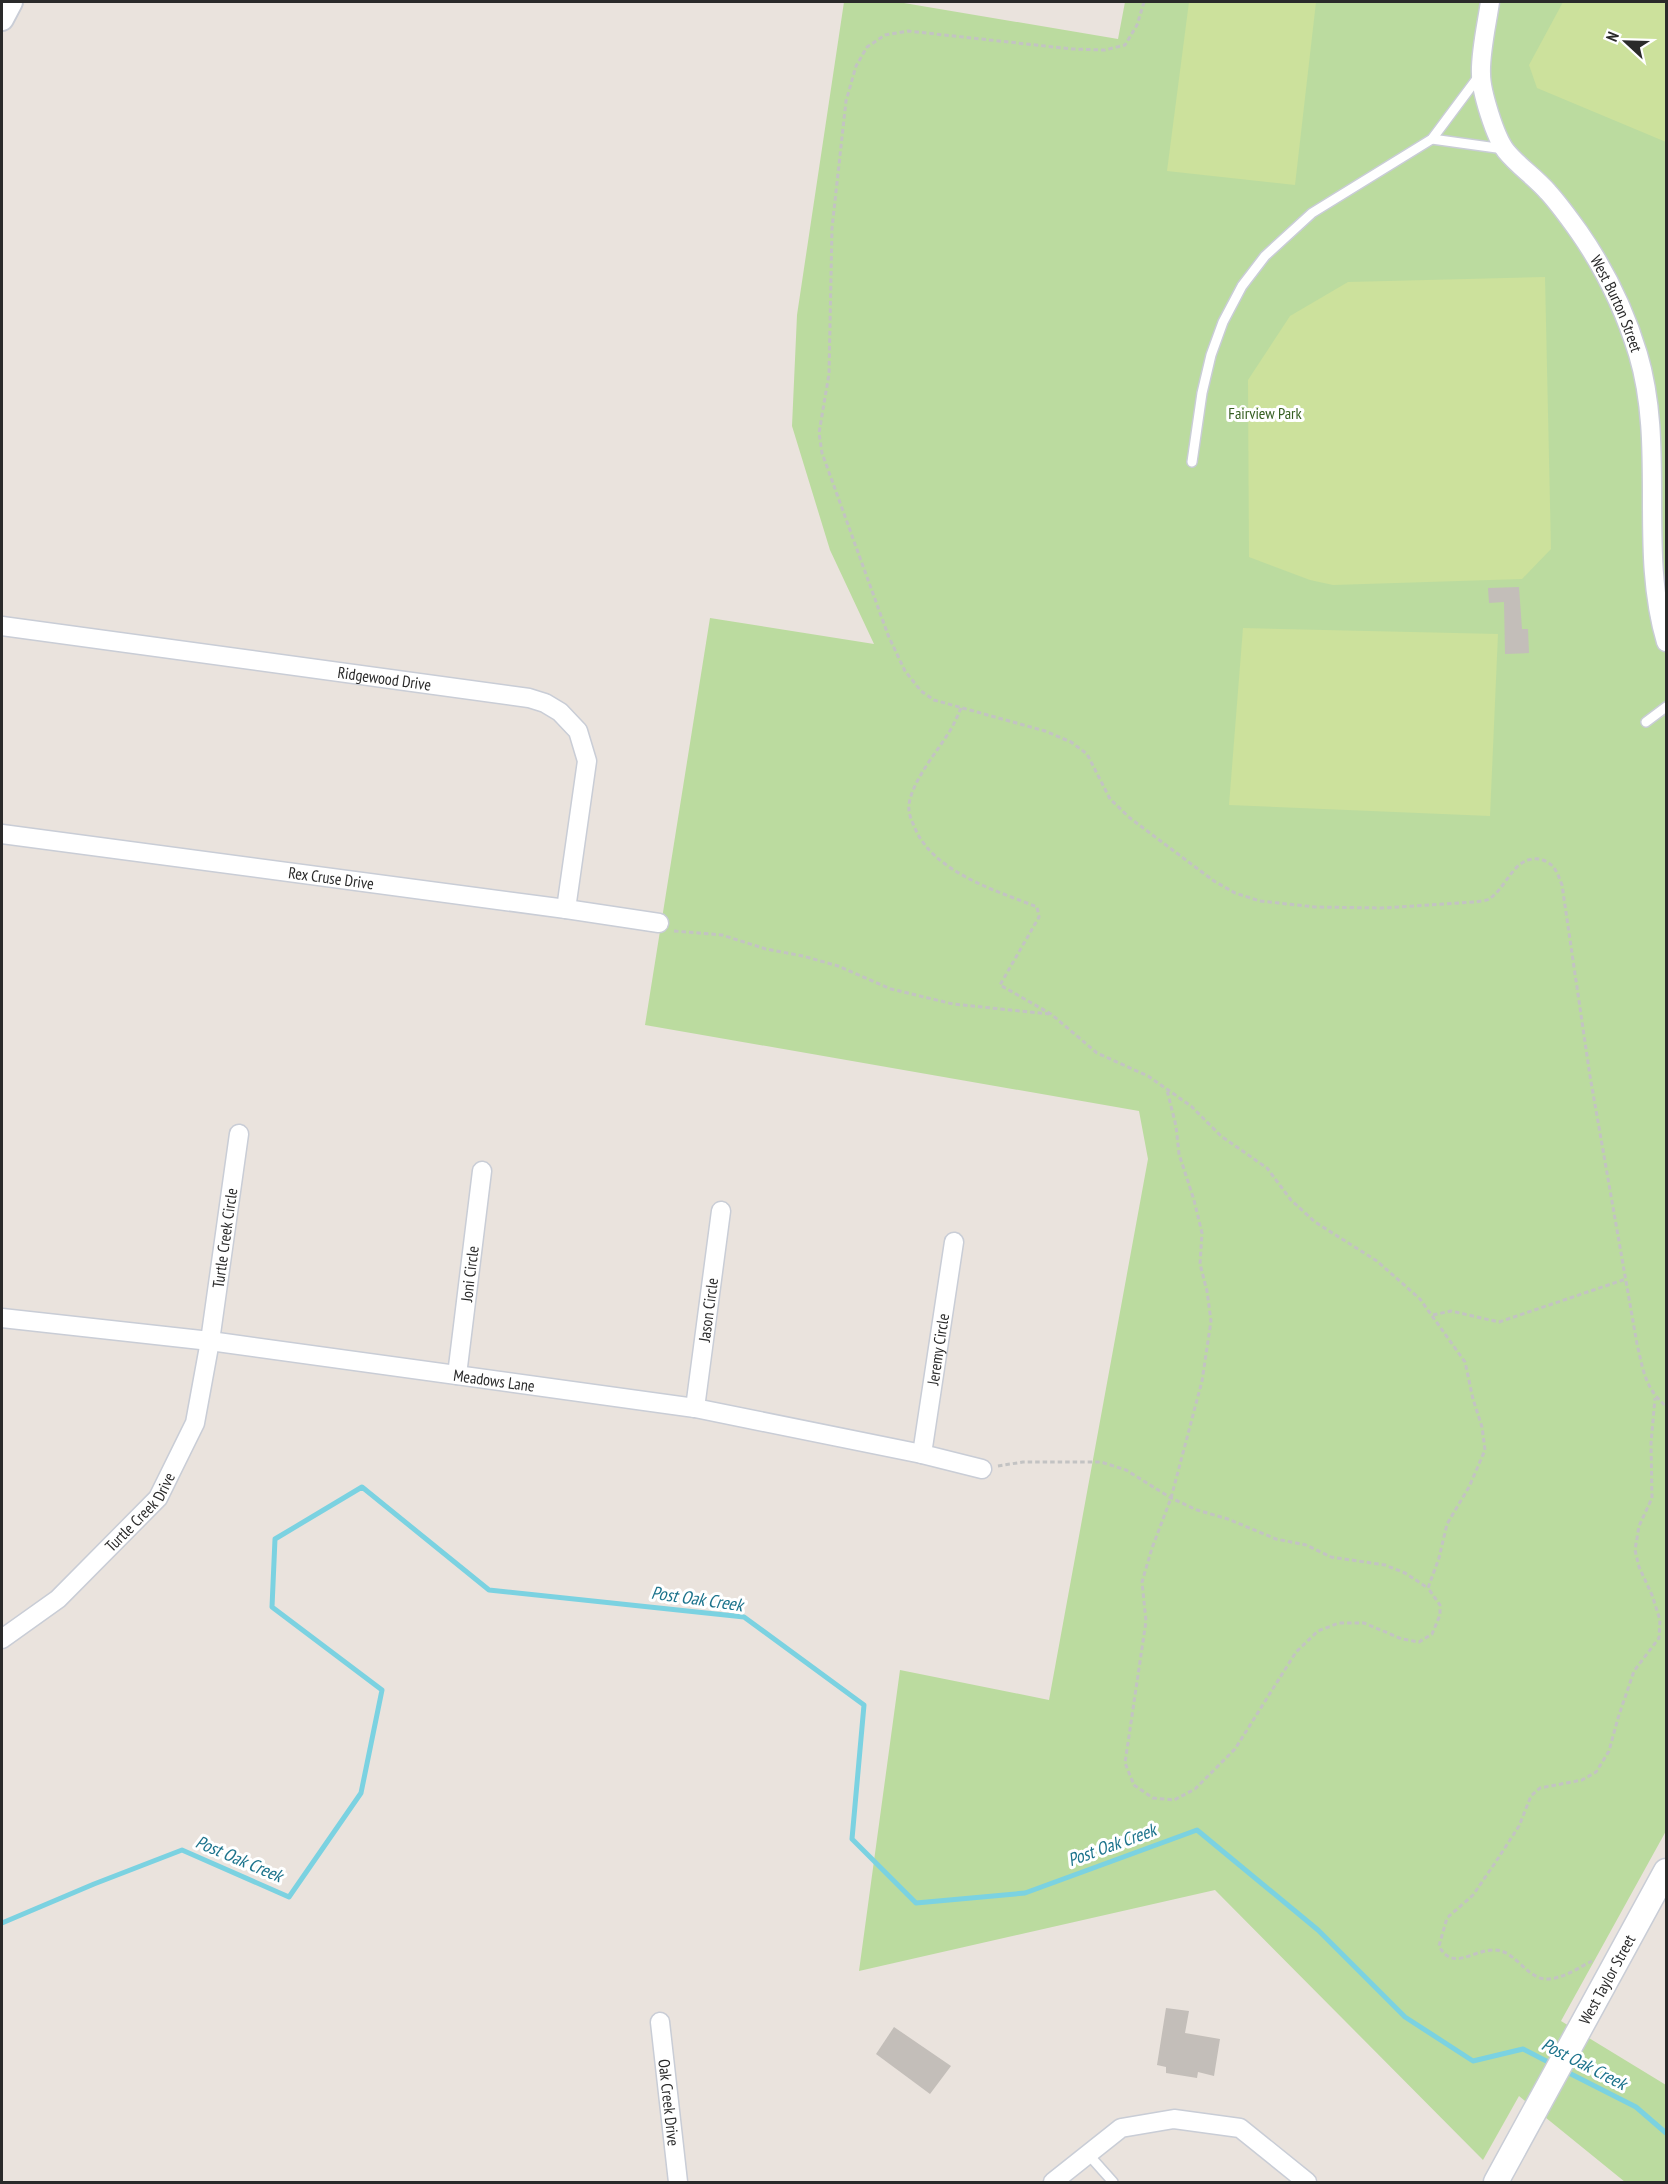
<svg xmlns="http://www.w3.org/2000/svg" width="1668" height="2184" viewBox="0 0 1668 2184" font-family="'PT Sans Narrow',sans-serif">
<rect width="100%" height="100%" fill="#eae3dd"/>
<polygon fill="#bbdb9f" points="844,2 898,2 1118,39 1125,2 1666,2 1666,1831 1561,2021 1666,2085 1666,2182 1625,2182 1519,2096 1483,2160 1215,1890 859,1971 900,1670 1049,1700 1148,1159 1139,1111 645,1025 710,618 874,644 830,550 792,426 797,315"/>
<g fill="#cce19c">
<polygon points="1189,2 1316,2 1295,185 1167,171"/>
<polygon points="1563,2 1666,2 1666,142 1537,88 1529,65"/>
<polygon points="1545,277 1551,549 1522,579 1333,585 1310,580 1249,557 1248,380 1290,316 1348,282"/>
<polygon points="1243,628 1498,634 1490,816 1229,805"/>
</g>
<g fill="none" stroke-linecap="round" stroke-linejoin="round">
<g stroke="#7bd2e1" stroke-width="5">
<polyline points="2,1923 94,1884 182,1850 289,1897 361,1793 382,1690 272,1607 275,1539 362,1487 489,1590 744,1617 864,1705 852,1839 916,1903 1025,1893 1197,1830 1318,1930 1405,2017 1473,2061 1523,2049 1554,2065"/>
<polyline points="1565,2071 1636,2107 1666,2133"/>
</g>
</g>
<g fill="#c3beb9">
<polygon points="1519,587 1522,629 1528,629 1529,653 1505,654 1504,602 1489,603 1488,588"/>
<polygon points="1166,2008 1189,2011 1185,2033 1220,2039 1214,2076 1198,2072 1197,2078 1166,2073 1166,2067 1157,2065"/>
<polygon points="894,2027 951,2066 930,2094 876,2054"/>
</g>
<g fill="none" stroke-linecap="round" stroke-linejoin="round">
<defs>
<g id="service">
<polyline points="1432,139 1504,149"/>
<polyline points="1192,462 1202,393 1211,355 1223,322 1242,286 1265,256 1312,213 1432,139 1479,76"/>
<polyline points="1646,722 1666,707"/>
<polyline points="1088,2154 1113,2182"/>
</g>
<g id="minor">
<path id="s1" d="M1490 2C1487 23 1480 53 1481 74 1481 91 1495 137 1506 151 1518 166 1535 177 1548 192 1559 204 1569 218 1579 232 1604 268 1625 311 1638 354 1666 448 1638 548 1666 642"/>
<path id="s2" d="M2 626 529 698 545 703 560 712 578 731 587 761 566 909"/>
<path id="s3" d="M2 834 566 909 659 923"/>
<path id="s4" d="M2 1318 210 1341 695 1408 922 1454 982 1469"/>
<path id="s5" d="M457 1375 482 1171"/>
<path id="s6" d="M695 1408 721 1211"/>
<path id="s7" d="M922 1454 954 1242"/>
<path id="s8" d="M2 1639 58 1599 158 1498 195 1423 210 1341 239 1134"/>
<path id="s9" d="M660 2022 678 2182"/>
<polyline points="1053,2182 1121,2128 1174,2119 1240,2128 1307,2182"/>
</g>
<polyline id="tertiary" points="2,19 11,2"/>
<g id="secondary">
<path id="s10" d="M1496 2182 1666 1871"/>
</g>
</defs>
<use href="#service" stroke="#c9cdd6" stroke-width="12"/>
<use href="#minor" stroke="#c9cdd6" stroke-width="21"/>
<use href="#tertiary" stroke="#c9cdd6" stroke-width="26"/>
<use href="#secondary" stroke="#c9cdd6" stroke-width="27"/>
<g stroke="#c3c3c3" stroke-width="3" stroke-dasharray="4.5 3" stroke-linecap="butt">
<path d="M1144 2 1137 25 1125 45 1105 50 1072 49 908 31 885 35 867 47 856 66 846 101 832 228 829 374 819 433 822 453 888 635 905 671 921 691 934 700 1045 731 1071 742 1087 754 1110 799 1130 818 1214 881 1235 893 1260 901 1315 907 1382 908 1475 902C1479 901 1486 901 1489 899 1507 888 1513 856 1539 859 1554 862 1557 872 1562 885L1590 1076 1637 1344C1643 1369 1645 1389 1666 1406"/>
<path d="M961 708C958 715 955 722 951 729 938 751 913 779 909 804 908 813 911 819 914 826 932 872 995 890 1037 907L1039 917 1000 985 1051 1014 1097 1053 1148 1076 1191 1106 1221 1136 1267 1168 1291 1200 1315 1222 1377 1261 1420 1299 1465 1362 1473 1399 1482 1427 1485 1450 1469 1487 1447 1524 1439 1558 1428 1588 1440 1605V1615L1432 1634 1419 1642 1402 1639 1364 1623H1339L1318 1631 1296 1652 1235 1749 1195 1789 1174 1800 1153 1798 1134 1785 1125 1763 1146 1621 1142 1582 1152 1548 1171 1498 1202 1381 1211 1321 1207 1291 1200 1264 1202 1233 1194 1200 1179 1154 1176 1126 1167 1090"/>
<polyline points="674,931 722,935 766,949 803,956 838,966 891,989 953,1004 1049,1014"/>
<polyline points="1433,1315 1451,1311 1499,1322 1626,1279"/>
<polyline points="998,1466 1023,1462 1101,1462 1126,1470 1171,1498 1197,1510 1228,1519 1276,1539 1306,1545 1331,1557 1385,1565 1405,1573 1428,1588"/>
<path d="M1592 1961C1578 1968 1561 1980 1545 1979 1525 1977 1514 1948 1492 1950 1472 1951 1452 1971 1439 1946L1447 1918 1473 1895 1495 1863 1519 1826 1531 1796 1540 1788 1582 1780 1596 1772 1609 1751 1618 1718 1634 1671 1659 1638 1660 1620 1652 1595 1639 1567 1635 1550 1639 1526 1652 1498 1651 1443 1655 1398"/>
</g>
<use href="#service" stroke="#fff" stroke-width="9"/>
<use href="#minor" stroke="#fff" stroke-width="18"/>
<use href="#tertiary" stroke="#fff" stroke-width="22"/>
<use href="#secondary" stroke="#fff" stroke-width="24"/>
</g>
<g text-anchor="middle" stroke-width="6" stroke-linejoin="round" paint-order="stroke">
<g font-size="16" fill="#2a2a2a" stroke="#fff">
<text dy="6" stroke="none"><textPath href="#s1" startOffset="345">West Burton Street</textPath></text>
<text dy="6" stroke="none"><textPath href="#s2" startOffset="386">Ridgewood Drive</textPath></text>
<text dy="6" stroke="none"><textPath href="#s3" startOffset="332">Rex Cruse Drive</textPath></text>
<text dy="6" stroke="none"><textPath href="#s8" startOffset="482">Turtle Creek Circle</textPath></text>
<text dy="6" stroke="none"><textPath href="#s5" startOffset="102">Joni Circle</textPath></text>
<text dy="6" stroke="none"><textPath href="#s6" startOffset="99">Jason Circle</textPath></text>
<text dy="6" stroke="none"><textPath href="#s7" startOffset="106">Jeremy Circle</textPath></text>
<text dy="6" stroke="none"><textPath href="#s4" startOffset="496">Meadows Lane</textPath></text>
<text dy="6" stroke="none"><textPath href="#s8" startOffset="189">Turtle Creek Drive</textPath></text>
<text dy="6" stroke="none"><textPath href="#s10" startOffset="231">West Taylor Street</textPath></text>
<text dy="6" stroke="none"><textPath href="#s9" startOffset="81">Oak Creek Drive</textPath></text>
</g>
<g font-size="16" fill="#365f22" stroke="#fff">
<text x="1265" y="419">Fairview Park</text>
</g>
<g font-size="18" font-style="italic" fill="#1c738c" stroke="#fff">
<text transform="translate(697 1599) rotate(8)" y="6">Post Oak Creek</text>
<text transform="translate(1112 1845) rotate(-20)" y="6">Post Oak Creek</text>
<text transform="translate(239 1859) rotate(23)" y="6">Post Oak Creek</text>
<text transform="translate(1584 2064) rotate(27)" y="6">Post Oak Creek</text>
</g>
</g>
<rect width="1668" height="2184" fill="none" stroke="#2a2a2a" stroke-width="6"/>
<g transform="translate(1626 42) rotate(292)" stroke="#ffffff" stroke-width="4.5" paint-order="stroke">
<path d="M0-4.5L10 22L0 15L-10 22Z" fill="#2a2a2a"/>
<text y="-9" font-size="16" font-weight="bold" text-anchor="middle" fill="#2a2a2a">N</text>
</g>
</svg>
